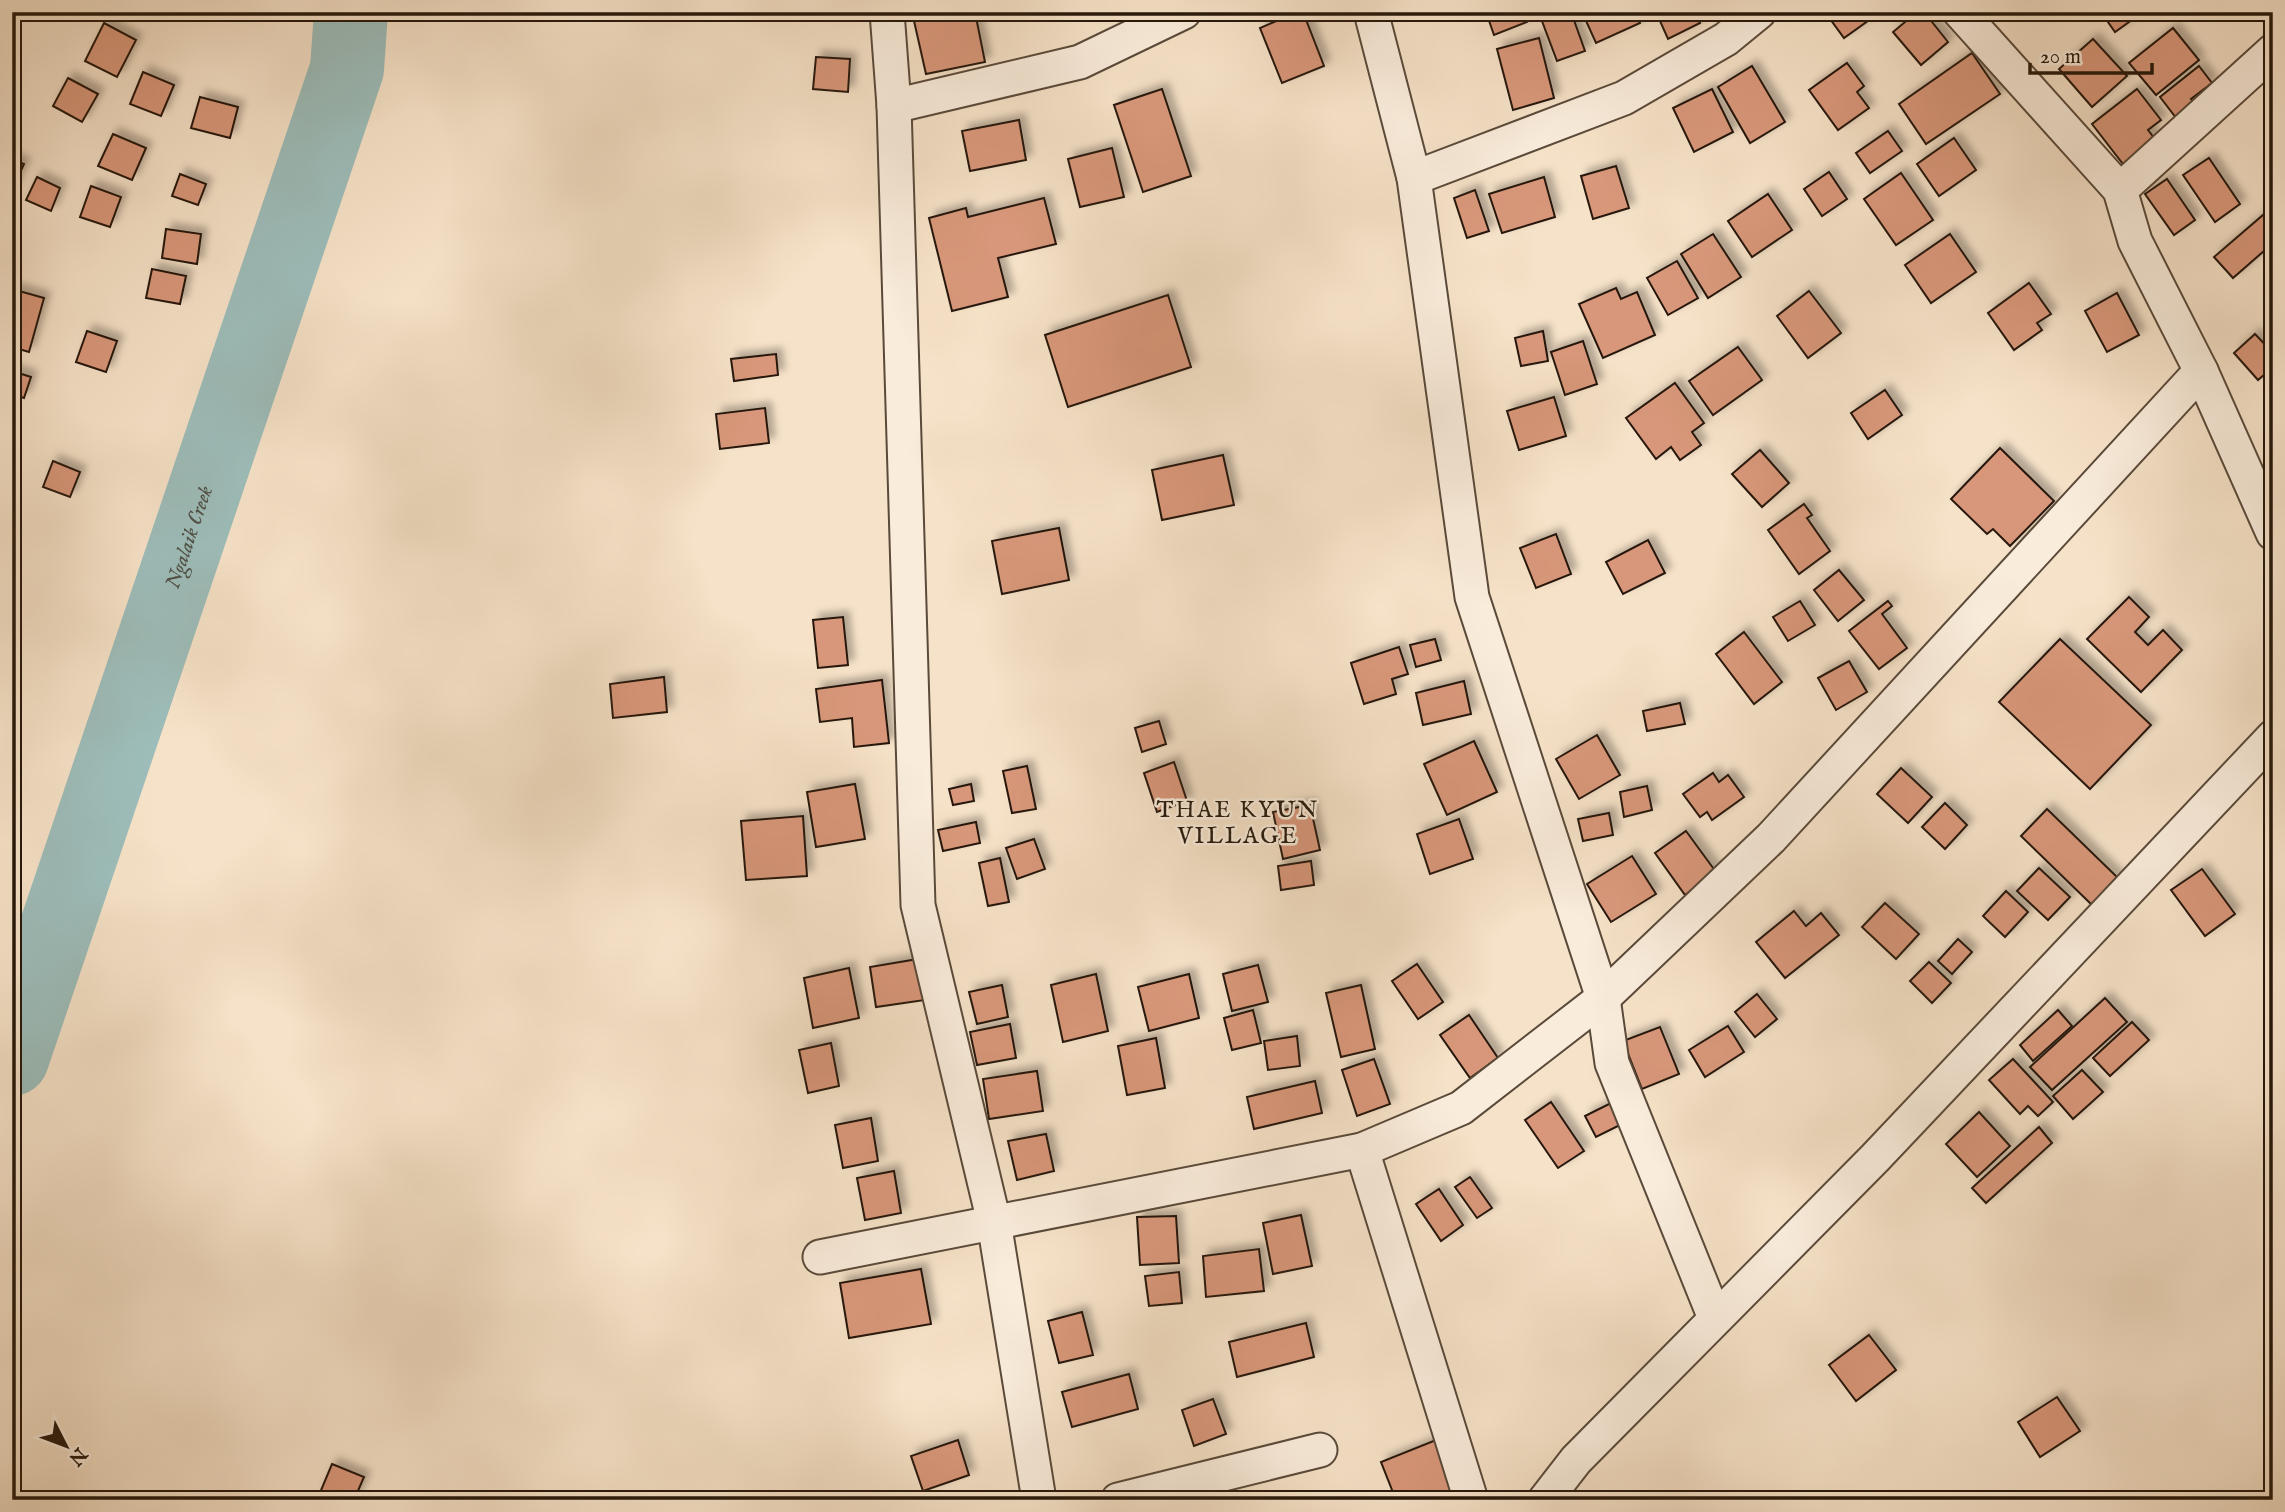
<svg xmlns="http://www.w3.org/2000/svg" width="2285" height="1512" viewBox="0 0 2285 1512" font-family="'IM FELL English',serif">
<defs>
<filter id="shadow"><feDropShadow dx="6" dy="-6" stdDeviation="3.5" flood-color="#0004"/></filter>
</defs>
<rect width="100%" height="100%" fill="#f6e2c8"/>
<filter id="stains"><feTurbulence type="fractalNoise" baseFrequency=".00286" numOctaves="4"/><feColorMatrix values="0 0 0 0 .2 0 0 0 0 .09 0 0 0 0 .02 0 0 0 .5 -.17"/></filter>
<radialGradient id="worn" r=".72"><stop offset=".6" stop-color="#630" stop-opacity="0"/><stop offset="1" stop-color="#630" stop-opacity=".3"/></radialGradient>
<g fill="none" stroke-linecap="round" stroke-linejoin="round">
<path stroke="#9dbdba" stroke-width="74" id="s1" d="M12 1059 347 69 351 12"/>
</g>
<g fill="#d8977a" stroke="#26180b" stroke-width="2" filter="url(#shadow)">
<polygon points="768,12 866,12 866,20"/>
<polygon points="912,12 975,12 985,62 926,74"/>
<polygon points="1297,12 1303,12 1324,66 1282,83 1260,28"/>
<polygon points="1486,12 1524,12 1527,22 1494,35"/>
<polygon points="1567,12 1571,12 1585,51 1557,61 1542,21"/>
<polygon points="1582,12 1635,12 1640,23 1596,43"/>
<polygon points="1656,12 1695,12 1700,23 1668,39"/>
<polygon points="1825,12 1868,12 1872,18 1844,38"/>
<polygon points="1917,12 1924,12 1948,42 1921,65 1893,32"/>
<polygon points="2101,12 2143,12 2115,32"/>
<polygon points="104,23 136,40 117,77 85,61"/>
<polygon points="2173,28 2199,60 2156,95 2129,63"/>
<polygon points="1539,38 1554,98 1513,110 1497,49"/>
<polygon points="2093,39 2127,76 2092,107 2059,69"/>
<polygon points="1972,53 2000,94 1926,144 1899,104"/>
<polygon points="816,57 850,59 848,92 813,89"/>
<polygon points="1847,63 1864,86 1857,92 1869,108 1838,130 1809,90"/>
<polygon points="1752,66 1785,122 1750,143 1718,87"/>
<polygon points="2199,66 2212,83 2191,99 2196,105 2177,119 2160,97"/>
<polygon points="143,72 174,85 161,116 130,104"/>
<polygon points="68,78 98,94 82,122 53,106"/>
<polygon points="1162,89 1191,176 1143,192 1114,105"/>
<polygon points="1712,89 1733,132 1694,152 1673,108"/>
<polygon points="2137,89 2161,120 2148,130 2155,139 2123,164 2092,124"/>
<polygon points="200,97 238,107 230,138 191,128"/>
<polygon points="1019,120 1026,160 970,171 962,131"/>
<polygon points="1888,131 1902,151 1870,173 1856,153"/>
<polygon points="113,134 146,148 132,180 98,166"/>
<polygon points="1954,138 1976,170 1939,196 1917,164"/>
<polygon points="1112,148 1124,197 1080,207 1068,159"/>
<polygon points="2209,158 2240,204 2215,222 2183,175"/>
<polygon points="12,159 24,164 12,190"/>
<polygon points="1616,166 1629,208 1593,219 1581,176"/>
<polygon points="1829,172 1847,199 1822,216 1804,189"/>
<polygon points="1901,173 1933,220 1896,245 1864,199"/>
<polygon points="180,174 206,184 198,205 172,196"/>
<polygon points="37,177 60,188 51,211 26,200"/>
<polygon points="1544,177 1555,217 1502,233 1489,194"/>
<polygon points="2167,179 2195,220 2174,235 2145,194"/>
<polygon points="91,186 121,197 110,227 80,217"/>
<polygon points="1475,190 1489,231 1467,238 1454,198"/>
<polygon points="1768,194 1792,230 1752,257 1728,221"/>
<polygon points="1044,198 1056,244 998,258 1008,297 952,311 929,218 966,208 968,217"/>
<polygon points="2263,215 2273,226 2273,261 2264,251 2233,278 2214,257"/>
<polygon points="166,229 201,234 197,264 162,258"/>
<polygon points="1713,234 1741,277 1708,298 1681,254"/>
<polygon points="1950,234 1976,272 1931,303 1905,265"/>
<polygon points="1677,261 1698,298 1668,315 1647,278"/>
<polygon points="152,269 186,276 180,304 146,298"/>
<polygon points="2029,283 2051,314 2037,323 2042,330 2014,350 1988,313"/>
<polygon points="1616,288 1621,299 1637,292 1655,335 1603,358 1579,304"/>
<polygon points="12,289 44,298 29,352 12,347"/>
<polygon points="1809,291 1841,333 1808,358 1777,316"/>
<polygon points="2117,293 2139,335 2107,352 2085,311"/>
<polygon points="1168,295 1191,367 1068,407 1045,335"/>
<polygon points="87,331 117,341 106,372 76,362"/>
<polygon points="1543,331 1548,361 1521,366 1515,338"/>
<polygon points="2255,334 2273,353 2273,367 2258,380 2234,353"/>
<polygon points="1583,341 1597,384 1565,395 1551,352"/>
<polygon points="1738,347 1762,380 1713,415 1689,381"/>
<polygon points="776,354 778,375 734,381 731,359"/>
<polygon points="12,371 31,377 24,398 12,394"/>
<polygon points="1675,383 1704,423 1692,432 1701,445 1680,460 1671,447 1656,459 1626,418"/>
<polygon points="1885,390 1902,415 1868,439 1851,413"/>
<polygon points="1554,397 1566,436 1519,450 1507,411"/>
<polygon points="765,408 769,443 720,449 716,414"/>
<polygon points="2000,448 2054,501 2010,546 1993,529 1987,534 1951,499"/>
<polygon points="1760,450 1789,483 1762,507 1732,474"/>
<polygon points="1223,455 1234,505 1162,520 1152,470"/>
<polygon points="53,461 80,472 70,497 43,487"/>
<polygon points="1804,504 1812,515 1807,518 1830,551 1799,574 1768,530"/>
<polygon points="1059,528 1069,580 1002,594 992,541"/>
<polygon points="1556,534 1571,574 1536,588 1520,548"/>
<polygon points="1648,540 1665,573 1623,594 1606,562"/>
<polygon points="1839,570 1864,600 1838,621 1814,590"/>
<polygon points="2129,597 2149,617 2135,632 2148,645 2163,630 2182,650 2141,692 2087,639"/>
<polygon points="1800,601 1815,625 1788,641 1773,617"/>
<polygon points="1888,601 1892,606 1882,614 1907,648 1879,669 1849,631"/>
<polygon points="843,617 848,665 818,668 813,620"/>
<polygon points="1744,632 1782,682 1754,704 1716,654"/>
<polygon points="1435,639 1441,660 1416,667 1410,645"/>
<polygon points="2060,639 2151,725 2090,789 1999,702"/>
<polygon points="1399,647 1408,674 1392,679 1396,694 1364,704 1351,663"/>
<polygon points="1849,661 1867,692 1836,710 1818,678"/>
<polygon points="664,677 667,712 613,718 610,684"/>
<polygon points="882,680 889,743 854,747 852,718 820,722 816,689"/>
<polygon points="1464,681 1471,714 1423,725 1416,693"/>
<polygon points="1680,703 1685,724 1647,731 1643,711"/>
<polygon points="1159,721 1166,744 1142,752 1135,728"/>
<polygon points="1597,735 1620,775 1579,799 1556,759"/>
<polygon points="1474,741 1497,792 1447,815 1424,764"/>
<polygon points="1174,762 1187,801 1157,812 1144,773"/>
<polygon points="1027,766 1036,809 1012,813 1003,771"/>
<polygon points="1901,768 1932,797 1908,823 1877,794"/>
<polygon points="1713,773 1719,782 1728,775 1744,797 1712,820 1707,812 1700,817 1683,794"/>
<polygon points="855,784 865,839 816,847 807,792"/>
<polygon points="971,784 974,801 953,805 949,789"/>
<polygon points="1647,786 1652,810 1624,817 1620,792"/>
<polygon points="1945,803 1967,825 1945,849 1922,827"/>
<polygon points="1310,805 1320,850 1283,859 1273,812"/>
<polygon points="2047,809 2118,878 2092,905 2021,836"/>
<polygon points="1609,813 1613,835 1583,841 1578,819"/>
<polygon points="803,816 807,876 746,880 741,821"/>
<polygon points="1459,819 1473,859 1430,874 1417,834"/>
<polygon points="976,822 980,843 943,851 938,830"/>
<polygon points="1686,831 1716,872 1685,895 1655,853"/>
<polygon points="1034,839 1045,869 1017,879 1006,848"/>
<polygon points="1632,856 1656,894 1611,922 1587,884"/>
<polygon points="1000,858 1009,902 988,906 979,863"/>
<polygon points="1311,861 1314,885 1281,890 1278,866"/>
<polygon points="2039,868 2070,897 2048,920 2017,891"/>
<polygon points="2202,869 2235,914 2205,936 2171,890"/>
<polygon points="2006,891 2028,912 2005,937 1983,916"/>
<polygon points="1885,903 1919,934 1896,959 1862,927"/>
<polygon points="1794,911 1806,926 1821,913 1839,935 1785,978 1756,942"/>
<polygon points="1958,939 1972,952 1952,974 1938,961"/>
<polygon points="918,959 925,1000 876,1007 870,967"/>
<polygon points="1929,962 1951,983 1932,1003 1910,981"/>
<polygon points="1417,964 1443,1002 1418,1019 1392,981"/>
<polygon points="1258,965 1268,1002 1232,1011 1223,974"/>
<polygon points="849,968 859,1018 813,1028 804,978"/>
<polygon points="1096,974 1108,1031 1063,1042 1051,985"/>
<polygon points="1189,974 1199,1018 1149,1031 1138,987"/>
<polygon points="1002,985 1008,1017 977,1024 969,992"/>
<polygon points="1361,985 1375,1049 1341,1057 1326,993"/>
<polygon points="1757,994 1777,1019 1755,1037 1735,1012"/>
<polygon points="2105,998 2127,1022 2052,1090 2030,1067"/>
<polygon points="1253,1010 1261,1043 1232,1050 1224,1018"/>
<polygon points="2058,1010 2072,1026 2033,1061 2020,1045"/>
<polygon points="1469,1015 1498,1058 1470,1078 1440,1035"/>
<polygon points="2132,1022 2149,1040 2110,1076 2093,1058"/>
<polygon points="1010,1024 1016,1058 977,1065 970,1032"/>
<polygon points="1728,1026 1744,1052 1705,1077 1689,1050"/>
<polygon points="1660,1027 1679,1074 1642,1089 1623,1041"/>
<polygon points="1297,1036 1300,1066 1268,1070 1264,1041"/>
<polygon points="1156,1038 1165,1088 1127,1095 1118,1046"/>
<polygon points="831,1043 839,1086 808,1093 799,1050"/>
<polygon points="1374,1059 1390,1104 1357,1116 1342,1070"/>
<polygon points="2013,1059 2053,1102 2038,1116 2028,1106 2020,1114 1989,1080"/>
<polygon points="2082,1070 2103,1092 2073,1119 2053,1096"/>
<polygon points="1037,1071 1043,1111 989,1119 983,1079"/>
<polygon points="1315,1081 1322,1113 1254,1129 1247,1097"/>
<polygon points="1619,1099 1630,1120 1596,1137 1585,1116"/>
<polygon points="1551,1102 1584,1151 1558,1168 1525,1120"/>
<polygon points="1979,1112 2010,1146 1977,1177 1946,1144"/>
<polygon points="871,1118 878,1161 843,1168 835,1125"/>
<polygon points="2039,1127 2052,1143 1986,1203 1972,1188"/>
<polygon points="1046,1134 1054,1171 1017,1180 1008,1141"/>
<polygon points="894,1171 901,1213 865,1220 857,1178"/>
<polygon points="1470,1177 1492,1208 1477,1218 1455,1187"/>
<polygon points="1439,1189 1463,1225 1441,1241 1416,1204"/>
<polygon points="1301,1215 1312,1266 1273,1274 1263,1223"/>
<polygon points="1176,1216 1179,1263 1140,1265 1137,1217"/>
<polygon points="1259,1249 1264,1291 1206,1297 1203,1256"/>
<polygon points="921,1269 931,1324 849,1338 840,1283"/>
<polygon points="1179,1272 1182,1303 1149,1306 1145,1276"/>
<polygon points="1082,1312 1093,1355 1059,1363 1048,1321"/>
<polygon points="1306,1323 1314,1357 1237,1377 1229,1342"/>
<polygon points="1869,1335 1896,1370 1856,1401 1829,1365"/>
<polygon points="1129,1374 1138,1409 1072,1427 1062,1392"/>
<polygon points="2057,1397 2080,1431 2040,1457 2018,1422"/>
<polygon points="1213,1399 1226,1434 1194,1446 1182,1410"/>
<polygon points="958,1440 969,1475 923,1491 911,1456"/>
<polygon points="1436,1440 1460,1500 1396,1500 1381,1462"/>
<polygon points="332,1464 364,1477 354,1500 329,1500 319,1495"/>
</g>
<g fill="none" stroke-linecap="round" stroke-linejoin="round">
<defs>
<g id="street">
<polyline points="887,12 894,106 918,905 994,1222 1039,1500"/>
<polyline points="1371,12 1414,178 1472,597 1603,998 1612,1063 1715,1318"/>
<polyline points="1960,12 2120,190 2135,241 2201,371 2273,533"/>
<polyline points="894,106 1080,62 1184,12"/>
<polyline points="1414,178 1624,98 1726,39 1759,12"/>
<polyline points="2120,190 2273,51"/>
<polyline points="1362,1150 1471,1500"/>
<polyline points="820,1257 1362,1150 1461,1108 1603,998 1771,838 2201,371"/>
<polyline points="1118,1500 1320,1450"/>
<polyline points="1545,1500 1576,1460 1875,1158 2273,737"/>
</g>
</defs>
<use href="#street" stroke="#5a4a3a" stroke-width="37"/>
<use href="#street" stroke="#f9ecdb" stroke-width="33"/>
</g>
<g text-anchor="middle" stroke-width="5" stroke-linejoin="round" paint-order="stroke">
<g font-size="21" font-style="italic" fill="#505248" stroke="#f9ecdb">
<text dy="7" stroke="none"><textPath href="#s1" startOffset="551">Ngalaik Creek</textPath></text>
</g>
<g font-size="23" letter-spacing="2" fill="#26180b" stroke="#f9ecdb">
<text x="1238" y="817">THAE KYUN<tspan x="1238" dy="26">VILLAGE</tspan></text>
</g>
</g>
<rect width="2285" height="1512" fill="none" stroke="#f6e2c8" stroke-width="42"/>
<rect x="14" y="14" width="2257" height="1484" fill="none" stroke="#26180b" stroke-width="3.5"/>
<rect x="21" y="21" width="2243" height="1470" fill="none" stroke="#26180b" stroke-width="2"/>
<g transform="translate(66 1446) rotate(132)" stroke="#f9ecdb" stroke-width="5" paint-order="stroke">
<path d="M0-5L12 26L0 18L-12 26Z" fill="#26180b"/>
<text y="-10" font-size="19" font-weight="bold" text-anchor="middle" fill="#26180b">N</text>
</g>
<path d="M2030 63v10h122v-10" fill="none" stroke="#26180b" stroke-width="3.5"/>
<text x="2040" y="63" font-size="21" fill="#26180b" stroke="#f9ecdb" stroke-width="5" paint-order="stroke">20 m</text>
<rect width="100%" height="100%" filter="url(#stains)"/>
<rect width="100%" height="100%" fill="url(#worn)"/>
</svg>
